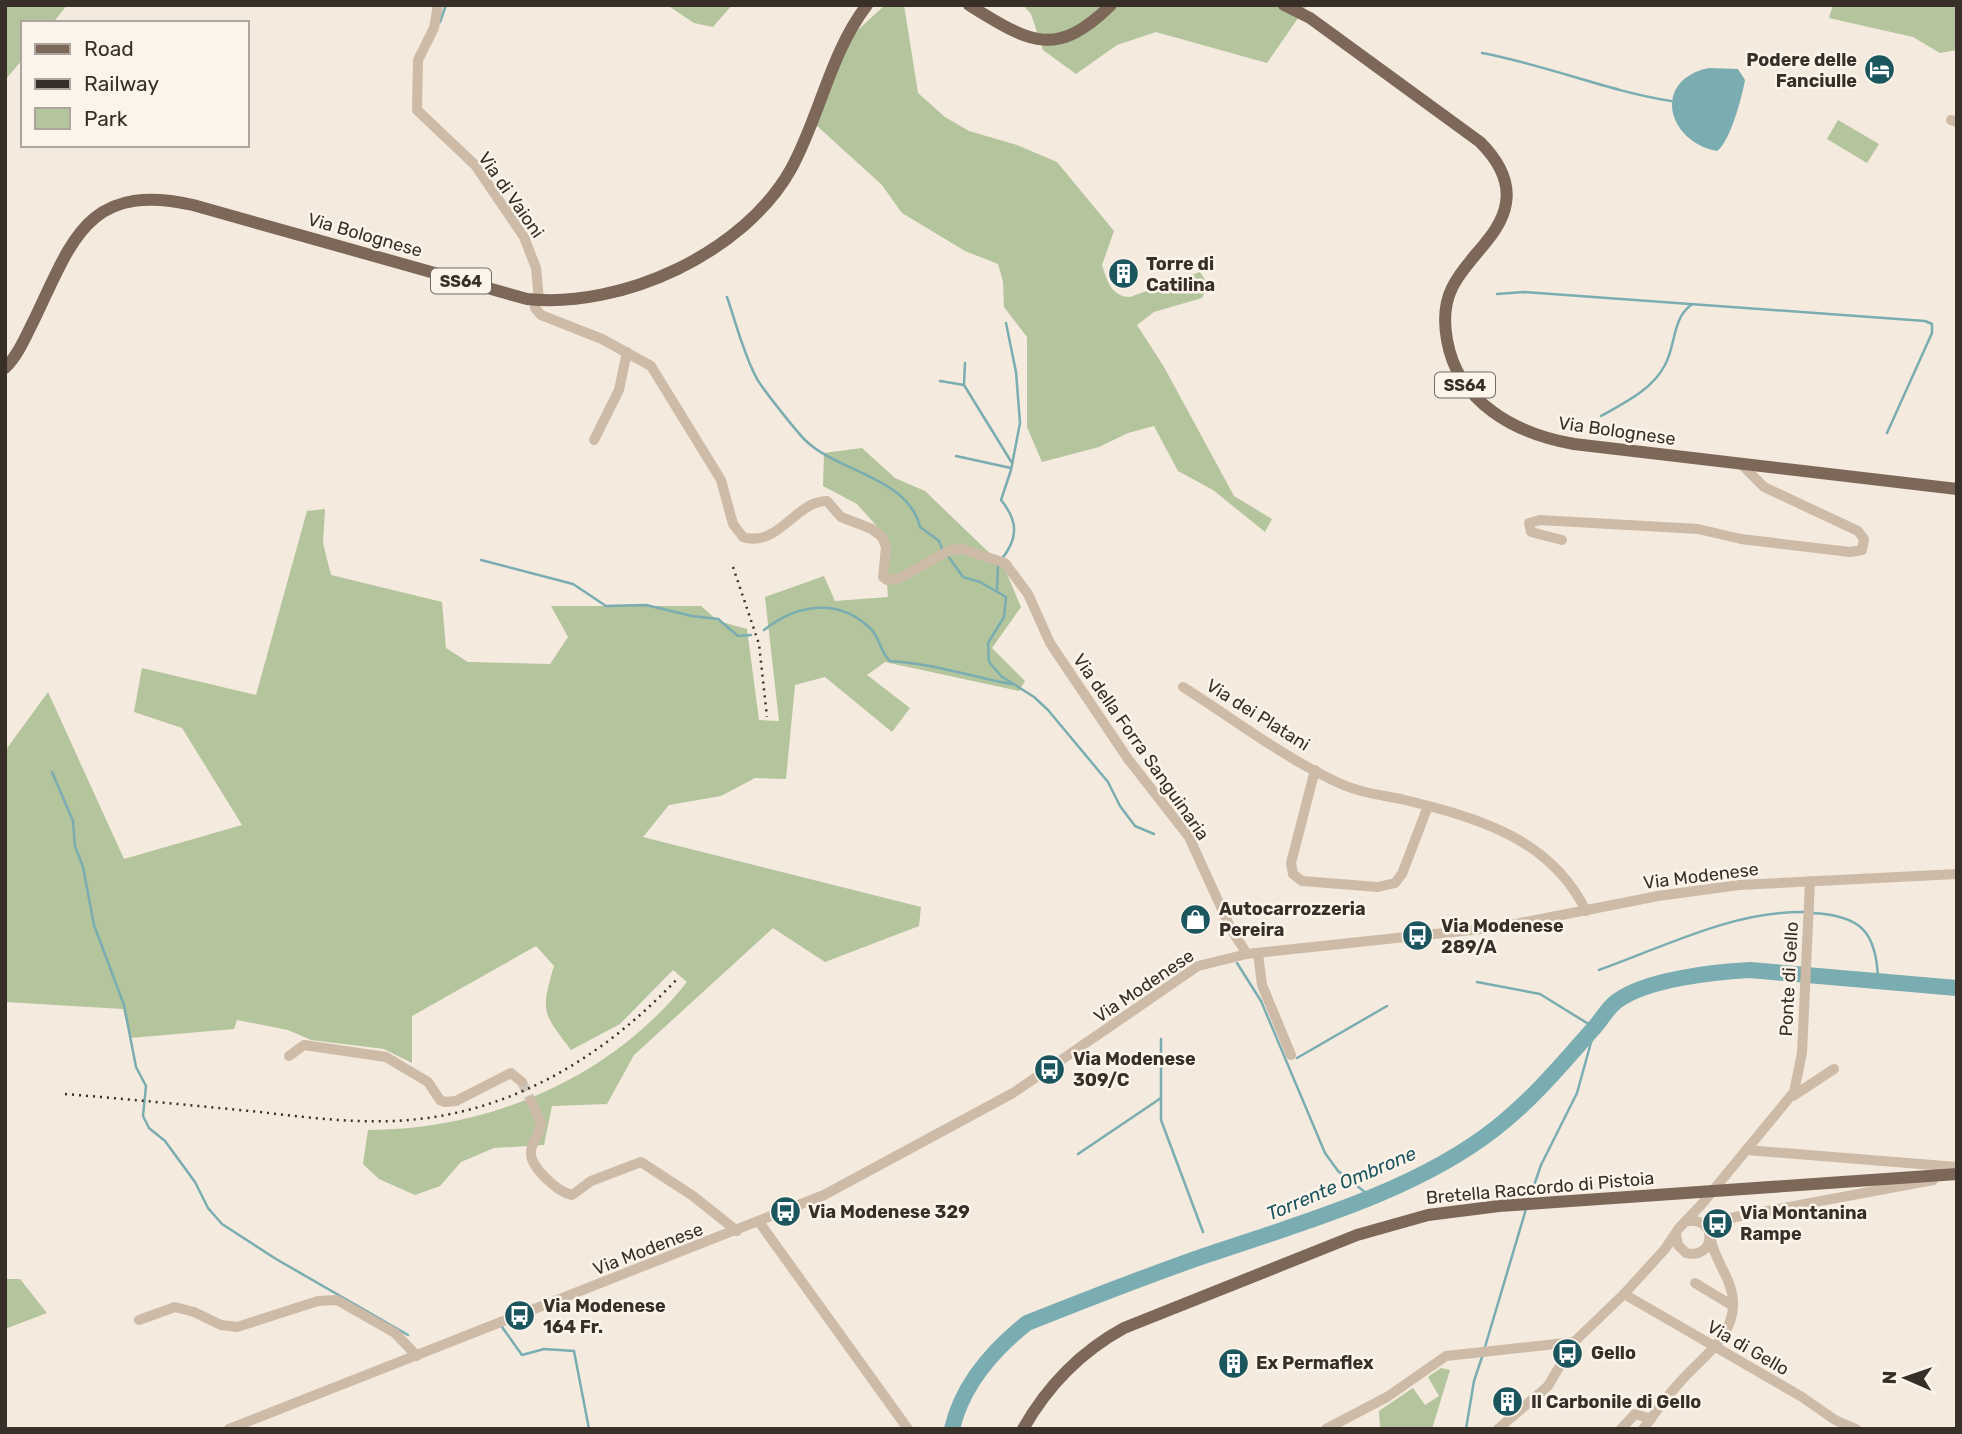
<svg xmlns="http://www.w3.org/2000/svg" width="1962" height="1434" viewBox="0 0 1962 1434" font-family="Rubik,sans-serif">
<rect width="100%" height="100%" fill="#f4eadd"/>
<g fill="#b4c49c">
<polygon points="5,5 67,5 53,23 23,23 23,59 5,80"/>
<polygon points="667,5 732,5 713,27 694,23"/>
<path d="M885 5H904L918 93 945 117 969 131 1017 145 1057 162 1114 231 1102 265C1107 280 1111 297 1130 297L1200 272 1208 285 1202 298 1154 312 1137 325 1164 367 1234 496 1272 519 1265 532 1213 490 1178 471 1154 426 1128 433 1099 447 1042 462 1027 427V337L1004 307 1003 282 998 264 965 251 902 213 882 185 816 125 848 39Z"/>
<polygon points="1023,5 1307,5 1267,63 1156,32 1117,45 1076,74 1043,50 1031,14"/>
<polygon points="1833,5 1957,5 1957,50 1940,53 1913,37 1829,18"/>
<polygon points="1838,120 1879,144 1867,163 1827,139"/>
<path d="M862 448 895 478 925 491 1004 567 1021 607 992 648 1025 681 1019 691 885 662 867 675 910 708 892 732 825 677 795 685 786 779 755 778 721 796 669 805 643 837 921 907 919 926 825 962 773 928 634 1055 607 1104 552 1106 544 1145 494 1148 461 1162 440 1186 415 1195 379 1179 363 1164 368 1130C489 1130 611 1078 687 982L673 970 620 1024 571 1050C543 1013 540 1013 554 966L536 946 412 1016V1063L384 1049 311 1040 288 1030 237 1020 234 1029 130 1038 123 1009 5 1002V751L48 692 124 859 242 825 182 728 134 712 142 668 256 695 307 511 325 509 323 543 331 575 442 602 446 648 468 662 550 664 568 637 551 606H701L718 621 747 629 759 720 779 721 765 597 824 576 835 601 888 597 883 533 857 504 823 486 824 453Z"/>
<polygon points="5,1279 20,1279 47,1313 5,1329"/>
<polygon points="1441,1368 1450,1370 1432,1429 1380,1429 1379,1411 1413,1388 1425,1405 1439,1396 1428,1377"/>
</g>
<path fill="#7aadb2" d="M1709 68 1738 69 1745 80C1742 97 1730 142 1717 151 1667 142 1651 80 1709 68Z"/>
<g fill="none" stroke-linecap="round" stroke-linejoin="round">
<g stroke="#7aadb2" stroke-width="2.5">
<polyline points="440,22 446,5"/>
<path d="M1482 53C1547 65 1607 91 1671 101"/>
<polyline points="1497,294 1524,292 1925,321 1932,324 1932,333 1887,433"/>
<path d="M727 297C736 323 743 352 756 377 760 386 797 432 805 440 837 472 908 477 920 527L939 541 943 551"/>
<polyline points="965,363 964,385 1012,463"/>
<polyline points="940,381 964,385"/>
<path d="M1601 416C1624 403 1652 390 1665 365 1676 345 1672 319 1691 305"/>
<polyline points="956,456 1011,468"/>
<polyline points="948,556 963,577 980,582 1006,597 1004,617 988,643 989,662 1001,676 1034,697 1048,710 1108,782 1120,806 1135,826 1154,834"/>
<polyline points="481,560 573,584 606,606 646,605 692,616 718,619 738,636 751,635"/>
<path d="M1001 560C1018 539 1019 522 1001 500L1011 470 1020 423 1016 372 1006 323"/>
<polyline points="997,590 998,565"/>
<path d="M764 630C797 604 839 597 871 629 880 638 880 652 890 661 931 663 972 677 1011 684"/>
<polyline points="52,772 73,821 75,846 83,867 94,925 124,1005 136,1067 146,1086 143,1116 149,1128 165,1141 195,1182 208,1208 222,1224 276,1259 408,1335"/>
<path d="M1811 913C1861 915 1877 932 1878 981"/>
<polyline points="1237,963 1261,1001 1325,1153 1338,1171 1370,1196"/>
<path d="M1599 970C1666 946 1733 911 1805 912"/>
<polyline points="1477,982 1540,994 1595,1028 1577,1093 1541,1165 1529,1200"/>
<polyline points="1161,1039 1161,1120 1203,1232"/>
<polyline points="1297,1058 1387,1006"/>
<polyline points="1078,1154 1161,1098"/>
<polyline points="502,1327 522,1355 544,1349 574,1351 589,1429"/>
<polyline points="1485,1347 1526,1209"/>
<polyline points="1466,1429 1474,1381 1483,1354"/>
</g>
<path stroke="#7aadb2" stroke-width="16" d="M952 1429C962 1385 993 1350 1027 1323 1085 1300 1143 1277 1201 1257 1298 1224 1415 1192 1496 1128 1532 1100 1563 1063 1593 1029 1601 1021 1607 1008 1617 1001 1647 979 1714 972 1750 970L1957 988"/>
<polyline stroke="#cfc5b9" stroke-width="10" stroke-dasharray="10 5" stroke-linecap="butt" points="522,1082 531,1101"/>
<g stroke="#cdbba8" stroke-width="10">
<polyline points="438,5 434,28 418,60 417,110 475,165 524,237 536,268 539,300"/>
<polyline points="1951,120 1957,122"/>
<path d="M535 300V308L541 315 602 339 651 366 721 480 733 524 743 537C779 548 795 501 827 501L841 517 872 529 882 537 886 547 883 577 887 580 898 579 950 550 962 549 1005 563 1028 594 1050 643 1128 759 1189 837 1231 929 1247 954"/>
<polyline points="594,440 619,390 627,352"/>
<polyline points="1562,540 1531,532 1529,523 1540,520 1698,529 1741,539 1850,552 1862,550 1864,539 1858,531 1764,487 1742,465"/>
<path d="M1183 687C1234 719 1284 758 1339 783 1358 792 1380 795 1401 799 1475 817 1550 837 1586 911"/>
<polyline points="1315,770 1291,863 1293,874 1302,881 1378,887 1395,883 1402,874 1428,806"/>
<polyline points="1258,953 1262,985 1291,1055"/>
<polyline points="289,1056 304,1045 386,1057 428,1082 440,1100 445,1102 456,1101 511,1073 522,1082"/>
<polyline points="1793,1096 1834,1069"/>
<path d="M531 1101 541 1124C540 1134 532 1141 531 1151 529 1167 558 1192 572 1195L591 1181 641 1162 693 1196 737 1231"/>
<polyline points="1746,1150 1957,1167"/>
<polyline points="759,1222 908,1429"/>
<polyline points="1708,1228 1735,1217 1933,1180"/>
<path d="M1676 1235 1678 1245 1686 1253C1715 1260 1719 1218 1688 1221"/>
<polyline points="1695,1283 1733,1306"/>
<polyline points="1624,1294 1802,1397 1835,1420 1856,1429"/>
<polyline points="139,1320 175,1307 194,1312 221,1325 237,1327 318,1301 337,1300 395,1333 417,1356"/>
<polyline points="229,1429 824,1195 1013,1093 1198,966 1247,954 1500,927 1658,896 1739,885 1957,874"/>
<polyline points="1326,1429 1387,1397 1446,1356 1574,1342"/>
<polyline points="1498,1429 1548,1386 1574,1342 1624,1294 1665,1249 1679,1228 1701,1205 1794,1092 1802,1053 1810,881"/>
<polyline points="1621,1429 1635,1414 1651,1419"/>
<path d="M1643 1429C1655 1413 1667 1396 1681 1381 1702 1357 1735 1337 1733 1301 1732 1279 1715 1261 1711 1240"/>
</g>
<g stroke="#7c6759" stroke-width="12">
<path d="M969 5C1029 42 1055 60 1111 5"/>
<path d="M1284 5 1310 18 1480 142C1497 159 1510 179 1506 203 1501 236 1466 258 1452 288 1444 304 1444 323 1447 340 1458 403 1516 434 1574 444L1957 489"/>
<path d="M5 368C18 355 25 338 33 322 72 242 86 181 193 205L527 299C622 309 744 253 791 169 820 116 830 53 867 5"/>
<path d="M1023 1429C1048 1385 1080 1352 1124 1328L1357 1235 1428 1215 1499 1206 1957 1174"/>
</g>
<g stroke="#392f29" stroke-width="2.5" stroke-dasharray="2 5" stroke-linecap="butt">
<polyline points="733,567 759,644 767,717"/>
<path d="M65 1094C127 1099 188 1105 250 1111 297 1116 345 1123 392 1121 506 1117 602 1059 678 978"/>
</g>
</g>
<defs>
<symbol id="hotel-disc" viewBox="-11 -11 22 22"><circle r="9.5" fill="#1b555d" stroke="#fbf4ea"/><path d="M-6-4.5h1.5V1H6V5H4.5V3h-9V5H-6ZM-4 0a1.8 1.8 0 1 1 3.6 0ZM.5 0V-2.5h3Q6-2.5 6 0Z" fill="#fff"/></symbol>
<symbol id="building-disc" viewBox="-11 -11 22 22"><circle r="9.5" fill="#1b555d" stroke="#fbf4ea"/><path d="M-4-6H4V6H1V3H-1V6H-4ZM-2.5-4.3h1.7v1.8h-1.7ZM.8-4.3h1.7v1.8H.8ZM-2.5-1h1.7V.8h-1.7ZM.8-1h1.7V.8H.8Z" fill="#fff"/></symbol>
<symbol id="shop-disc" viewBox="-11 -11 22 22"><circle r="9.5" fill="#1b555d" stroke="#fbf4ea"/><path d="M-5-2.5h2.3a2.7 3.5 0 0 1 5.4 0H5L5.5 6h-11ZM-1.5-2.5h3a1.5 2.3 0 0 0-3 0Z" fill="#fff"/></symbol>
<symbol id="bus-disc" viewBox="-11 -11 22 22"><circle r="9.5" fill="#1b555d" stroke="#fbf4ea"/><path d="M-5-6H5V4H4V6H2V4H-2V6H-4V4H-5ZM-3.5-4V0h7V-4ZM-3.5 1.2v1.5H-2V1.2ZM2 1.2v1.5H3.5V1.2Z" fill="#fff"/></symbol>
</defs>
<g fill-rule="evenodd">
<use href="#hotel-disc" x="1862" y="52" width="35" height="35"/>
<use href="#building-disc" x="1106" y="256" width="35" height="35"/>
<use href="#shop-disc" x="1178" y="902" width="35" height="35"/>
<use href="#bus-disc" x="1400" y="918" width="35" height="35"/>
<use href="#bus-disc" x="1032" y="1052" width="35" height="35"/>
<use href="#bus-disc" x="768" y="1194" width="35" height="35"/>
<use href="#bus-disc" x="1700" y="1206" width="35" height="35"/>
<use href="#bus-disc" x="502" y="1298" width="35" height="35"/>
<use href="#bus-disc" x="1550" y="1336" width="35" height="35"/>
<use href="#building-disc" x="1216" y="1346" width="35" height="35"/>
<use href="#building-disc" x="1490" y="1384" width="35" height="35"/>
</g>
<g text-anchor="middle" stroke-width="5" stroke-linejoin="round" paint-order="stroke">
<g fill="#fbf4ea" stroke="#736a63" stroke-width="2">
<rect x="431" y="268.5" width="60" height="25" rx="5"/>
<rect x="1435" y="372.5" width="60" height="25" rx="5"/>
</g>
<g font-size="16" font-weight="bold" fill="#392f29">
<text x="461" y="287">SS64</text>
<text x="1465" y="391">SS64</text>
</g>
<g font-size="18" font-weight="bold" fill="#392f29" stroke="#fbf4ea" text-anchor="start">
<text x="1857" y="66" text-anchor="end">Podere delle<tspan x="1857" dy="21">Fanciulle</tspan></text>
<text x="1146" y="270">Torre di<tspan x="1146" dy="21">Catilina</tspan></text>
<text x="1219" y="915">Autocarrozzeria<tspan x="1219" dy="21">Pereira</tspan></text>
<text x="1441" y="932">Via Modenese<tspan x="1441" dy="21">289/A</tspan></text>
<text x="1073" y="1065">Via Modenese<tspan x="1073" dy="21">309/C</tspan></text>
<text x="808" y="1218">Via Modenese 329</text>
<text x="1740" y="1219">Via Montanina<tspan x="1740" dy="21">Rampe</tspan></text>
<text x="543" y="1312">Via Modenese<tspan x="543" dy="21">164 Fr.</tspan></text>
<text x="1591" y="1359">Gello</text>
<text x="1256" y="1369">Ex Permaflex</text>
<text x="1531" y="1408">Il Carbonile di Gello</text>
</g>
<g font-size="18" fill="#392f29" stroke="#fbf4ea">
<text transform="translate(511 195) rotate(55)" y="6">Via di Vaioni</text>
<text transform="translate(365 235) rotate(16)" y="6">Via Bolognese</text>
<text transform="translate(1617 431) rotate(8)" y="6">Via Bolognese</text>
<text transform="translate(1258 715) rotate(32)" y="6">Via dei Platani</text>
<text transform="translate(1141 747) rotate(55)" y="6">Via della Forra Sanguinaria</text>
<text transform="translate(1701 876) rotate(-7)" y="6">Via Modenese</text>
<text transform="translate(1789 979) rotate(-87)" y="6">Ponte di Gello</text>
<text transform="translate(1144 986) rotate(-34)" y="6">Via Modenese</text>
<text transform="translate(1540 1188) rotate(-5)" y="6">Bretella Raccordo di Pistoia</text>
<text transform="translate(648 1249) rotate(-21)" y="6">Via Modenese</text>
<text transform="translate(1748 1348) rotate(30)" y="6">Via di Gello</text>
</g>
<g font-size="19" font-style="italic" fill="#1b555d" stroke="#fbf4ea">
<text transform="translate(1341 1183) rotate(-23)" y="7">Torrente Ombrone</text>
</g>
</g>
<rect width="1962" height="1434" fill="none" stroke="#392f29" stroke-width="14"/>
<rect x="21" y="21" width="228" height="126" fill="#fbf4ea" stroke="#ada59d" stroke-width="2"/>
<rect x="35" y="44" width="35" height="10" fill="#7c6759" stroke="#ada59d" stroke-width="2"/>
<text x="84" y="56" font-size="21" fill="#392f29">Road</text>
<rect x="35" y="79" width="35" height="10" fill="#392f29" stroke="#ada59d" stroke-width="2"/>
<text x="84" y="91" font-size="21" fill="#392f29">Railway</text>
<rect x="35" y="108" width="35" height="21" fill="#b4c49c" stroke="#ada59d" stroke-width="2"/>
<text x="84" y="126" font-size="21" fill="#392f29">Park</text>
<g transform="translate(1906 1378) rotate(272)" stroke="#fbf4ea" stroke-width="5" paint-order="stroke">
<path d="M0-5L12 26L0 18L-12 26Z" fill="#392f29"/>
<text y="-10" font-size="19" font-weight="bold" text-anchor="middle" fill="#392f29">N</text>
</g>
</svg>
